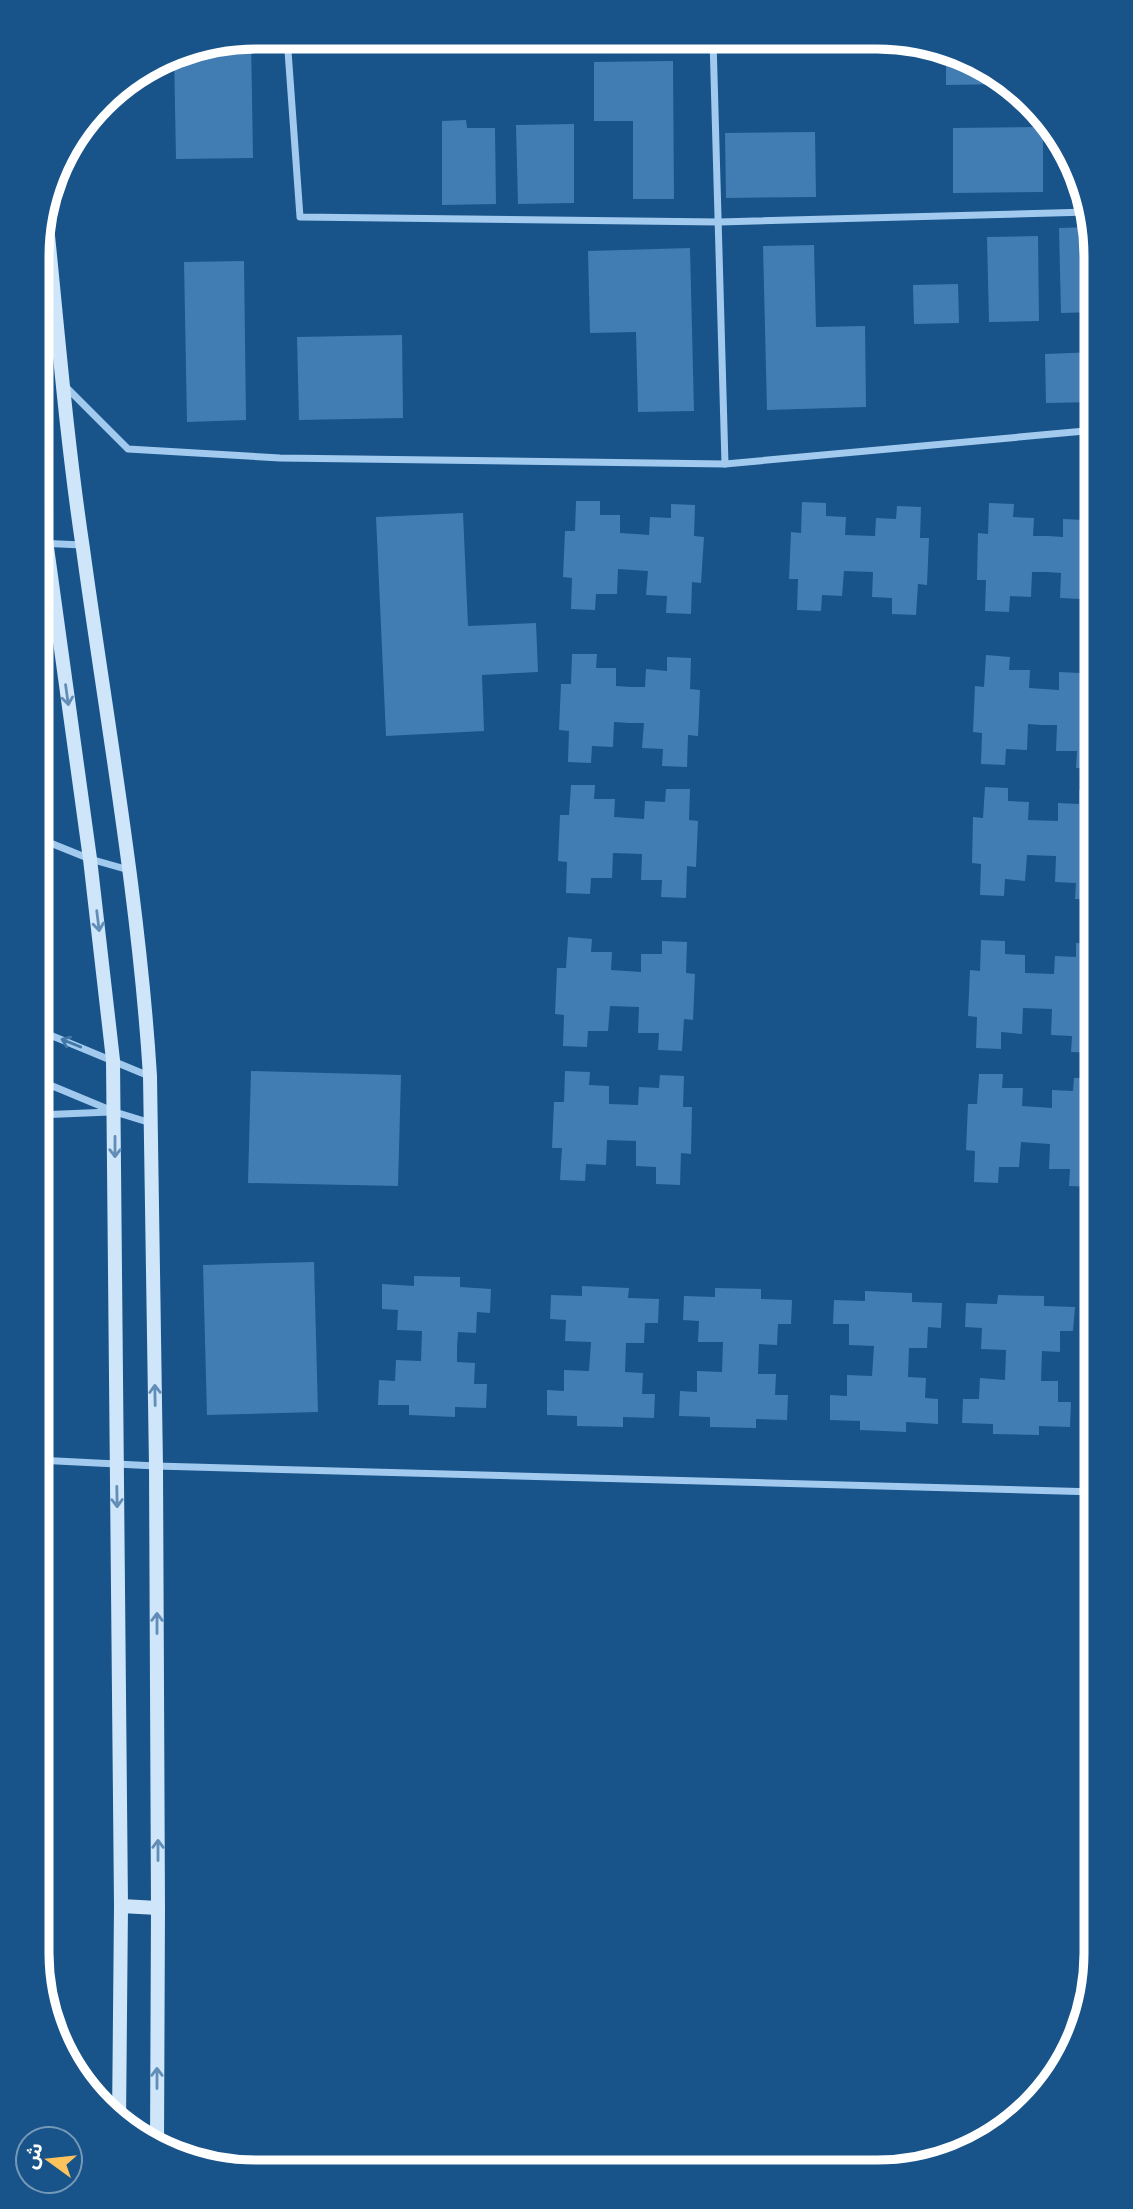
<svg xmlns="http://www.w3.org/2000/svg" width="1133" height="2209" viewBox="0 0 1133 2209" font-family="Roboto,'Noto Sans Arabic',sans-serif">
<rect width="100%" height="100%" fill="#185389"/>
<g fill="#417db2">
<polygon points="251,38 253,158 176,159 174,53"/>
<polygon points="946,54 1007,84 946,85"/>
<polygon points="673,61 674,199 633,199 633,121 594,121 594,62"/>
<polygon points="466,120 467,128 495,128 496,204 442,205 442,121"/>
<polygon points="574,124 574,203 518,204 516,125"/>
<polygon points="1043,127 1043,192 953,193 953,128"/>
<polygon points="815,132 816,197 726,198 725,133"/>
<polygon points="1092,227 1096,256 1096,312 1061,313 1059,228"/>
<polygon points="1038,236 1039,321 989,322 987,237"/>
<polygon points="814,245 816,327 865,326 866,407 767,410 763,246"/>
<polygon points="690,248 694,411 638,412 636,332 590,333 588,251"/>
<polygon points="244,261 246,420 187,422 184,262"/>
<polygon points="958,284 959,323 914,324 913,285"/>
<polygon points="402,335 403,418 299,420 297,337"/>
<polygon points="1096,352 1096,402 1046,403 1045,354"/>
<polygon points="576,501 600,501 600,515 620,515 620,533 635,534 649,535 650,517 671,518 671,504 695,505 694,536 704,537 701,583 692,582 691,614 666,613 667,596 646,595 648,571 618,569 617,594 596,594 595,610 571,609 572,578 563,577 565,531 575,531"/>
<polygon points="802,502 826,503 826,516 846,517 845,535 875,536 876,518 896,519 897,506 921,507 920,538 929,538 927,585 918,584 916,615 892,614 892,598 872,597 873,572 844,571 842,596 822,595 821,611 797,610 798,579 789,579 791,532 801,533"/>
<polygon points="989,503 1014,504 1013,517 1034,518 1033,536 1048,536 1063,537 1063,519 1084,520 1085,507 1096,507 1096,616 1080,615 1081,599 1060,598 1061,573 1046,572 1032,572 1031,597 1010,596 1009,612 985,611 986,580 977,580 978,533 988,534"/>
<polygon points="463,513 468,626 536,623 538,672 482,675 484,731 386,736 376,517"/>
<polygon points="572,654 597,654 596,668 616,668 616,686 631,687 645,687 646,669 667,671 667,657 691,658 690,689 700,690 698,736 688,735 687,767 662,766 663,749 642,748 644,723 629,723 614,722 613,747 592,746 591,763 568,762 569,731 559,730 561,684 571,684"/>
<polygon points="986,655 1010,657 1009,670 1030,670 1029,688 1059,690 1059,672 1080,673 1081,659 1096,660 1096,769 1076,768 1077,751 1056,751 1057,725 1042,725 1028,724 1027,750 1006,749 1005,765 981,764 982,733 973,732 975,686 984,687"/>
<polygon points="571,785 595,785 594,799 615,799 614,817 644,819 645,801 665,802 666,789 690,789 689,820 698,821 696,867 687,866 686,898 661,897 662,880 641,880 642,854 613,853 612,878 591,878 590,894 566,893 567,862 558,861 560,815 569,815"/>
<polygon points="985,787 1008,788 1008,801 1029,802 1028,820 1058,821 1058,803 1079,804 1079,790 1096,791 1096,900 1075,899 1076,883 1055,882 1056,856 1027,855 1025,881 1005,879 1004,896 980,895 981,864 972,863 973,817 983,818"/>
<polygon points="568,937 592,939 591,952 612,952 611,970 641,972 641,954 662,954 662,941 687,942 686,973 695,974 693,1020 684,1019 682,1051 658,1050 659,1033 638,1033 639,1007 610,1006 608,1031 588,1031 587,1047 563,1046 564,1015 555,1014 557,968 566,968"/>
<polygon points="981,940 1005,941 1005,954 1025,955 1025,973 1054,974 1055,956 1076,957 1076,943 1096,944 1096,1053 1071,1052 1072,1036 1051,1035 1052,1009 1023,1008 1022,1034 1001,1032 1001,1049 976,1048 977,1017 968,1016 970,970 980,971"/>
<polygon points="251,1071 401,1075 398,1186 248,1183"/>
<polygon points="565,1071 590,1072 589,1085 609,1086 609,1104 638,1105 639,1087 659,1088 660,1075 684,1076 683,1107 692,1107 691,1154 681,1153 680,1185 656,1184 656,1167 636,1166 636,1141 607,1140 606,1165 586,1164 585,1181 560,1180 562,1148 552,1148 554,1102 564,1102"/>
<polygon points="979,1074 1003,1074 1002,1088 1023,1088 1022,1106 1052,1108 1052,1090 1073,1091 1074,1078 1096,1078 1096,1156 1093,1187 1069,1186 1070,1169 1049,1169 1050,1144 1035,1143 1021,1142 1019,1167 999,1167 998,1183 974,1182 975,1151 966,1150 968,1104 977,1104"/>
<polygon points="314,1262 318,1412 207,1415 203,1265"/>
<polygon points="414,1276 460,1277 460,1287 491,1289 490,1313 477,1312 476,1333 458,1332 457,1347 457,1362 475,1363 474,1384 487,1384 486,1408 455,1407 455,1417 409,1415 409,1405 378,1405 379,1380 395,1381 396,1360 421,1361 422,1331 397,1330 398,1310 382,1309 382,1284 414,1286"/>
<polygon points="582,1286 629,1288 628,1298 659,1299 658,1323 645,1323 644,1343 626,1343 625,1372 643,1373 642,1394 655,1394 654,1418 623,1417 623,1427 577,1426 577,1416 547,1415 547,1390 564,1391 564,1370 589,1371 591,1342 565,1341 566,1320 550,1319 551,1295 582,1296"/>
<polygon points="715,1288 761,1289 761,1299 792,1300 791,1324 778,1324 777,1345 759,1344 758,1374 776,1374 775,1395 788,1395 787,1420 756,1419 756,1428 710,1427 710,1417 679,1416 680,1391 697,1392 697,1371 722,1372 723,1342 698,1342 699,1321 683,1320 684,1296 715,1297"/>
<polygon points="865,1291 912,1293 912,1302 942,1303 941,1328 928,1327 927,1348 909,1348 908,1377 926,1378 925,1398 938,1399 938,1424 906,1422 906,1432 860,1430 860,1421 830,1420 830,1395 847,1396 847,1375 872,1376 874,1346 849,1345 849,1324 833,1324 834,1300 865,1301"/>
<polygon points="998,1295 1044,1296 1044,1306 1075,1307 1073,1331 1060,1331 1060,1352 1042,1351 1041,1381 1058,1381 1058,1402 1071,1402 1070,1427 1039,1426 1039,1435 993,1434 993,1424 962,1423 963,1399 979,1399 980,1378 1005,1380 1006,1350 981,1349 982,1328 965,1327 966,1303 997,1304"/>
</g>
<g fill="none" stroke-linecap="round" stroke-linejoin="round">
<g stroke="#a1caee" stroke-width="7">
<polyline points="287,37 300,217 719,222 1089,212"/>
<polyline points="713,40 725,464"/>
<polyline points="65,386 128,449 280,458 725,464 1096,430"/>
<polyline points="38,543 82,545"/>
<polyline points="38,838 90,859 129,870"/>
<polyline points="38,1030 149,1076"/>
<polyline points="38,1080 115,1112 151,1123"/>
<polyline points="38,1115 110,1112"/>
<polyline points="37,1460 156,1466 1096,1492"/>
</g>
<g stroke="#cee5fa" stroke-width="14">
<path d="M45 206C57 321 66 436 83 549 107 724 139 899 150 1076L156 1466 158 1908 157 2146"/>
<polyline points="38,482 90,859 113,1060 121,1906 119,2123"/>
<polyline points="121,1906 158,1908"/>
</g>
</g>
<defs><path id="oneway-shaft" d="M-6 0H5M1.5-3L5.5 0L1.5 3" fill="none" stroke-width="1.6" stroke-linecap="round" stroke-linejoin="round" transform="scale(1.75)"/></defs>
<g stroke="#618db6">
<use href="#oneway-shaft" transform="translate(67 695) rotate(82)"/>
<use href="#oneway-shaft" transform="translate(98 921) rotate(83)"/>
<use href="#oneway-shaft" transform="translate(115 1147) rotate(90)"/>
<use href="#oneway-shaft" transform="translate(155 1395) rotate(-91)"/>
<use href="#oneway-shaft" transform="translate(117 1497) rotate(89)"/>
<use href="#oneway-shaft" transform="translate(157 1623) rotate(-90)"/>
<use href="#oneway-shaft" transform="translate(158 1850) rotate(-90)"/>
<use href="#oneway-shaft" transform="translate(157 2078) rotate(-90)"/>
</g>
<use stroke="#4177a7" href="#oneway-shaft" transform="translate(71 1043) rotate(-158)"/>
<path d="M0 0H1133V2209H0ZM256 49H877A207 207 0 0 1 1084 256V1953A207 207 0 0 1 877 2160H256A207 207 0 0 1 49 1953V256A207 207 0 0 1 256 49Z" fill="#185389" fill-rule="evenodd"/>
<path fill="none" stroke="#fff" stroke-width="9" d="M256 49H877A207 207 0 0 1 1084 256V1953A207 207 0 0 1 877 2160H256A207 207 0 0 1 49 1953V256A207 207 0 0 1 256 49Z"/>
<g transform="translate(49 2160) rotate(285)"><circle r="33" fill="#185389" stroke="#7498b8" stroke-width="2"/>
<path d="M0-5L12 26L0 18L-12 26Z" fill="#ffc35e"/>
<text y="-10" font-size="19" font-weight="bold" text-anchor="middle" fill="#ffffff">ش</text>
</g>
</svg>
